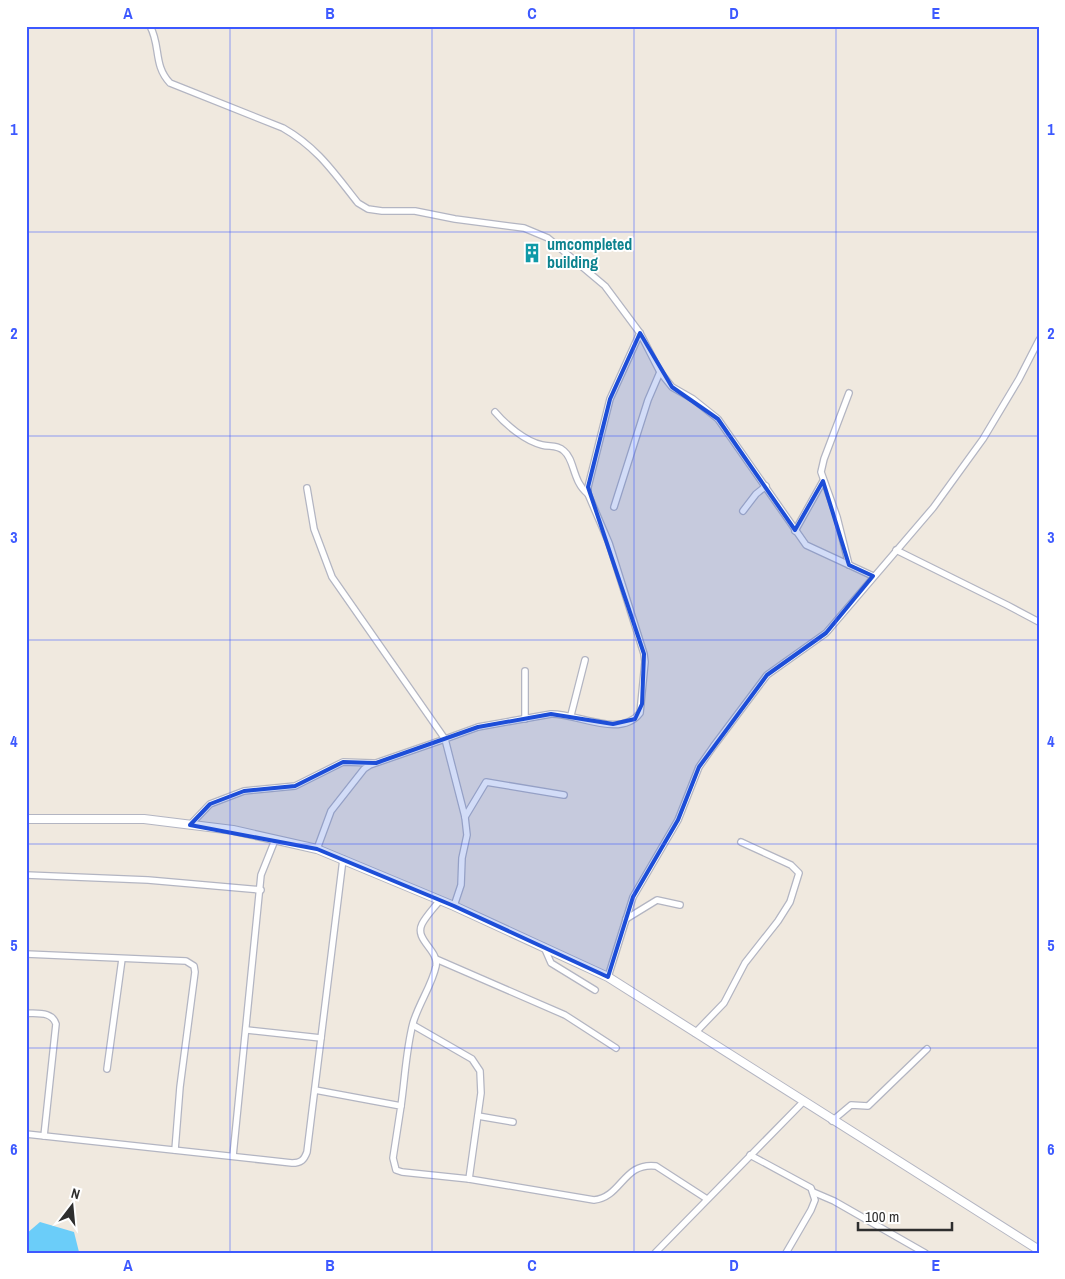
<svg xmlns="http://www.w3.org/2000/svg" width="1065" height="1279" viewBox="0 0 1065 1279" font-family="'Archivo Narrow',sans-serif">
<rect width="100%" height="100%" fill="#f0e9df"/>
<polygon fill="#6bcdf9" points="40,1222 74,1232 79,1252 26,1253 26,1234"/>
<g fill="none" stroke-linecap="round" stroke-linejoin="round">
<defs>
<g id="street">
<path d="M150 26C161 46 153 65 170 83L283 128C318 148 334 173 358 203L368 209 382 211H415L455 219 524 228 548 238 605 286 640 333 660 372 672 387 693 399 718 419 806 545 873 576"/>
<path d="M495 412C506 425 525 441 542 445 550 447 558 445 564 451 575 460 572 481 588 494"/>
<polyline points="307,488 314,529 332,577 445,739 370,765 364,769 331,811 317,849"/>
<polyline points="614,507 648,400 660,372"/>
<polyline points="743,511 756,494 766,486"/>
<polyline points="795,531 823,481"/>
<polyline points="896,550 1007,605 1039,622"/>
<polyline points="849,565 837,517 821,472 824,459 849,393"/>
<polyline points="525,671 525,719"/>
<polyline points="571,715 585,660"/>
<polyline points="465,817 486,782 564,795"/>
<polyline points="190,825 210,804 244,791 295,786 343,762 373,763"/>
<polyline points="26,875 148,880 261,890"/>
<path d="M454 906 461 885 462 858 467 835 465 817 445 739 478 727 551 714C577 713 620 739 640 713L645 662 644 654 609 543 588 494V487L610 399 640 333"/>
<polyline points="626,919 657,900 680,905"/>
<polyline points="544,947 551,963 595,990"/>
<polyline points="26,954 186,961 194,966 195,972 180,1087 175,1150"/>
<polyline points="436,959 565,1015 616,1048"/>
<polyline points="608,977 633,897 678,820 699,767 713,747 767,675 826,633 933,508 983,439 1019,379 1039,340"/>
<path d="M26 1013C37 1014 52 1011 56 1024L44 1136"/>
<polyline points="413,1025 472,1059 480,1071 481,1093 469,1179"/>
<polyline points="247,1030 321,1038"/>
<polyline points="695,1033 724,1003 745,963 778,921 790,902 799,873 791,865 741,842"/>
<polyline points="107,1069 122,959"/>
<path d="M315 1090 401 1106 393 1158 396 1170 402 1172 469 1179 594 1200C622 1197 623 1162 656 1166L707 1199"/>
<path d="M401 1106C405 1078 406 1050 413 1023 419 1003 432 985 436 966 439 950 414 940 422 924 426 916 434 908 440 900"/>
<polyline points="478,1116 513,1122"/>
<polyline points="832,1121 851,1105 868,1106 927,1049"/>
<path d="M26 1134 292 1163C301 1163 304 1160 307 1152L343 859"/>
<polyline points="750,1155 811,1188 815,1200 811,1210 786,1253"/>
<polyline points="233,1156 261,875 275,840"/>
<polyline points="813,1192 834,1201 925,1253"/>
<polyline points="655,1253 803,1102"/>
</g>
<polyline id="secondary" points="26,819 144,819 233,830 317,849 454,906 608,977 1039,1250"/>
</defs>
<use href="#street" stroke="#b3b5c2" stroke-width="8"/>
<use href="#secondary" stroke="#b3b5c2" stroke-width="10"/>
<use href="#street" stroke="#fff" stroke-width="5.5"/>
<use href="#secondary" stroke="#fff" stroke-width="8"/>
</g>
<path fill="#1d4ed8" fill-opacity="0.2" stroke="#1d4ed8" stroke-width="4" stroke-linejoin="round" d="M640 333 672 387 718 419 795 530 823 481 849 565 873 576 826 633 767 675 699 767 678 820 633 897 608 977 454 906 317 849 190 825 210 804 244 791 295 786 343 762 376 763 478 727 551 714 613 724 635 719 642 704 644 654 588 487 610 399Z"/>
<path fill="none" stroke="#3d59ff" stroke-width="1" stroke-opacity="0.55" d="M230 26V1253M432 26V1253M634 26V1253M836 26V1253M26 232H1039M26 436H1039M26 640H1039M26 844H1039M26 1048H1039"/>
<defs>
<symbol id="building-bare" viewBox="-9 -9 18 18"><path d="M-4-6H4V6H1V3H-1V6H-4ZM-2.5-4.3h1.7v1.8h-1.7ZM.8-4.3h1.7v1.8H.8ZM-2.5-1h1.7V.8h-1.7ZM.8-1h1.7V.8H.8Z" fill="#0f9aa8" stroke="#fff" stroke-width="2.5" paint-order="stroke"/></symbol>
</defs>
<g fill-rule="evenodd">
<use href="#building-bare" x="518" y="239" width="28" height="28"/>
</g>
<g text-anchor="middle" stroke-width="4" stroke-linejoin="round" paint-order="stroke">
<g font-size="16" font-weight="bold" fill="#0d838f" stroke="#fff" text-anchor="start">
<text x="547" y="250">umcompleted<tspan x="547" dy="18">building</tspan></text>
</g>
</g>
<rect width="1065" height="1279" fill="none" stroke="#ffffff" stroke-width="55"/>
<g transform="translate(72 1206) rotate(16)" stroke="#ffffff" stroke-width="4" paint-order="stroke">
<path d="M0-4L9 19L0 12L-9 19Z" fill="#2e2e2e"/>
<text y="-8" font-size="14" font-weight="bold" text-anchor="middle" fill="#2e2e2e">N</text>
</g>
<path d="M858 1222v8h94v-8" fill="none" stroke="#2e2e2e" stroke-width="2.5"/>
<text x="865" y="1222" font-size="15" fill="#2e2e2e" stroke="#ffffff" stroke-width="4" paint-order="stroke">100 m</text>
<rect x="28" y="28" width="1010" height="1224" fill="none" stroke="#3d59ff" stroke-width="2"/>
<g font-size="16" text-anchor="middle" font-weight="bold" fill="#3d59ff">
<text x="128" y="19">A</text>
<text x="330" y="19">B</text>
<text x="532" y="19">C</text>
<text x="734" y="19">D</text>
<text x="936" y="19">E</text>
<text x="14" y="135">1</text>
<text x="1051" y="135">1</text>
<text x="14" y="339">2</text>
<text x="1051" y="339">2</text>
<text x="14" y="543">3</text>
<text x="1051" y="543">3</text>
<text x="14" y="747">4</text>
<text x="1051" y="747">4</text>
<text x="14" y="951">5</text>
<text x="1051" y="951">5</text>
<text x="14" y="1155">6</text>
<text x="1051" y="1155">6</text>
<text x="128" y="1271">A</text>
<text x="330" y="1271">B</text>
<text x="532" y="1271">C</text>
<text x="734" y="1271">D</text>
<text x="936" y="1271">E</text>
</g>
</svg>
